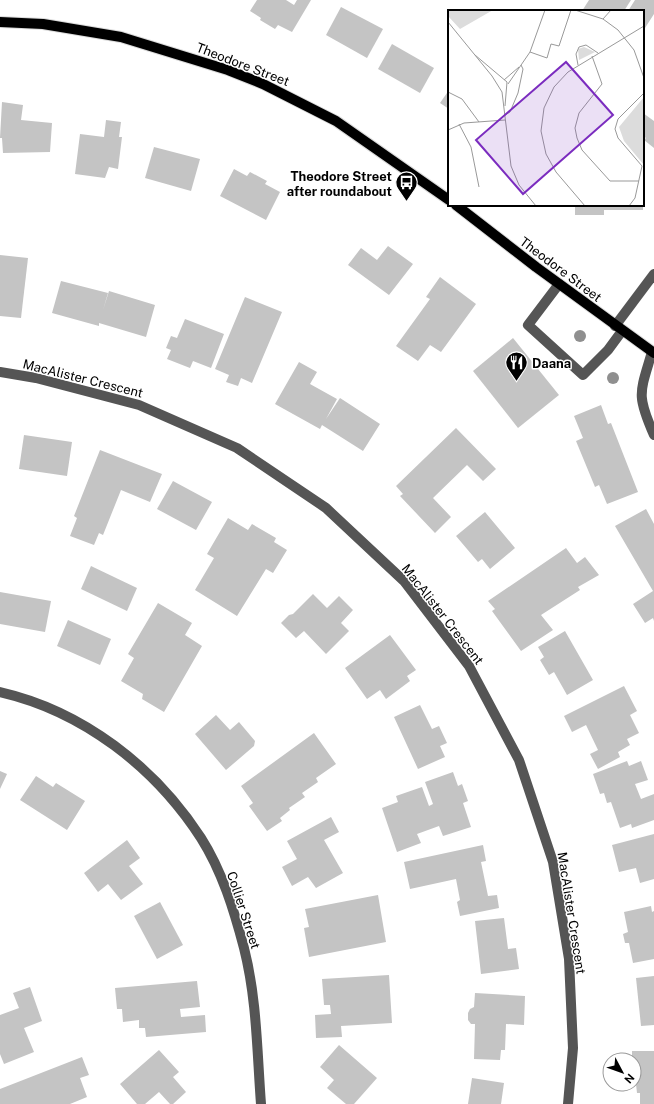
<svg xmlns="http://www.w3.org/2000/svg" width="654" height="1104" viewBox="0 0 654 1104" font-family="'Public Sans',sans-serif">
<rect width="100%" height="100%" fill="#fff"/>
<g fill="#c4c4c4">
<polygon points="257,0 286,0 294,5 297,0 311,0 292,32 278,25 275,29 260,20 261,18 250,11"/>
<polygon points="589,0 631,0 624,11 582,11"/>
<polygon points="635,0 654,0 654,14 645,28 643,27 643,11 628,11"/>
<polygon points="341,7 383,29 367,58 326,35"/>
<polygon points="392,44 434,68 420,93 378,69"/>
<polygon points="449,90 449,109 440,103"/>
<polygon points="2,102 23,105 21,120 52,123 50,152 3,153 2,138 0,138"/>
<polygon points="643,113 654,121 654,148 644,140 646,138 643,136"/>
<polygon points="106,120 121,122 119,137 122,137 118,169 109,167 105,178 75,174 80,134 104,137"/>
<polygon points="154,147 200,159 191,191 145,178"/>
<polygon points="234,169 247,176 250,172 267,181 265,184 280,192 266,220 220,196"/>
<polygon points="575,205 643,205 643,210 604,210 604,215 575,215"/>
<polygon points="388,246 413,264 389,295 348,265 361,248 377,260"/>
<polygon points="0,255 28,258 21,318 0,316"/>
<polygon points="440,277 476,304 441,352 430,345 418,361 396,346 430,299 426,297"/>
<polygon points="61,281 108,293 103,310 109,291 155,305 146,337 99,323 99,326 52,313"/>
<polygon points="245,297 282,312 252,383 241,378 238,386 226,382 229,375 215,369"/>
<polygon points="185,319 224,334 211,368 193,361 190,368 167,359 171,350 166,348 171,336 177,338"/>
<polygon points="513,338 559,395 518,428 473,371"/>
<polygon points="299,362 317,372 310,384 337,399 326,419 340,398 380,424 363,451 322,425 320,429 275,404"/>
<polygon points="601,405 608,424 611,423 638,492 607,504 599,485 595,487 576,441 583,438 574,416"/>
<polygon points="456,428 496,469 483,481 467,465 433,498 451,517 435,533 400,496 403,494 396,486"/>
<polygon points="24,435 72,442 67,476 19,469"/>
<polygon points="100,450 162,474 150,502 121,490 103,535 99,533 94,545 70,536 77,518 74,516"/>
<polygon points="173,481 212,502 196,530 157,509"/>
<polygon points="646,509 654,524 654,621 653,618 645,623 633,604 653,591 615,526"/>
<polygon points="485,512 515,548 490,569 482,559 478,562 456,536"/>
<polygon points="228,518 248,530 252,524 276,538 274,542 287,550 273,573 266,569 237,616 195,590 214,558 207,554"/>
<polygon points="566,548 577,563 585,557 599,575 578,587 580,590 541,615 553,630 521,651 492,611 495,609 488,601"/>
<polygon points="91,566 137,588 127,611 81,589"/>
<polygon points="0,592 51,601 45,632 0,624"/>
<polygon points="313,594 327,608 339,596 353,610 341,623 349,631 326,654 304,631 296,638 281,623 289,615 293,614"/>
<polygon points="158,603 192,623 185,635 202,646 164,712 142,699 143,694 121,681 134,658 128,654"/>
<polygon points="68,620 111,639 100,665 57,646"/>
<polygon points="565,631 593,680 567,695 554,672 549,675 540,660 544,657 538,647"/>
<polygon points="390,635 416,670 407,676 410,681 386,699 380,690 367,699 345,668"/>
<polygon points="624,686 637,711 630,715 639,733 627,739 630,745 618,752 620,757 598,769 590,754 598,750 586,725 572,732 564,716"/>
<polygon points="420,705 432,729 439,726 447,743 440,746 445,757 418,769 394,717"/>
<polygon points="216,715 230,730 239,722 255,741 254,746 226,770 195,734"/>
<polygon points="314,733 336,764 316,778 318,782 302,793 305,797 289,808 290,810 280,818 282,821 267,831 249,806 253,803 241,786"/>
<polygon points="627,761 629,766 641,761 648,780 635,784 641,799 654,794 654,820 632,828 631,824 620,828 611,802 607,803 604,793 600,794 593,774"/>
<polygon points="0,771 7,774 0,789"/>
<polygon points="453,772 458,786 462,784 468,801 463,803 471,827 443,836 439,826 417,834 421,843 397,852 382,808 398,802 396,796 422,787 429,806 433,804 425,782"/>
<polygon points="36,776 53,787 56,783 85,801 67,830 20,800"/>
<polygon points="331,817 339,832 324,840 343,873 316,888 308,877 292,886 282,867 297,859 287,841"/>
<polygon points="654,834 654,879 640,883 636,868 619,872 612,845"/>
<polygon points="127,840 140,858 129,866 143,884 121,900 108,884 98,892 84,873"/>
<polygon points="483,845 486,861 481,862 488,896 497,895 499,908 460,916 457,902 460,900 456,879 410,889 404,862"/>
<polygon points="378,895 386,942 309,957 304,928 309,927 305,909"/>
<polygon points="160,902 183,945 157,959 134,916"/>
<polygon points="651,906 652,912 654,911 654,959 633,963 629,943 625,943 623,934 628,932 624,912"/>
<polygon points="504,918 508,949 516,948 519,969 481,974 475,921"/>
<polygon points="389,975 392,1023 341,1026 342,1037 316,1038 315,1015 331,1014 330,1005 324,1005 322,979"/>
<polygon points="654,976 654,1025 641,1026 636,978"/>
<polygon points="197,981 200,1007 180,1009 181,1017 205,1015 206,1032 146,1037 145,1028 139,1028 139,1020 123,1022 122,1009 117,1009 115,988"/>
<polygon points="30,987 42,1021 24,1028 34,1052 4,1064 0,1054 0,1015 19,1008 13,993"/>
<polygon points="475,993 525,996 524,1025 506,1024 505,1050 501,1050 500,1060 474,1059 475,1024 471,1024 468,1020 468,1013 470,1009 474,1007"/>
<polygon points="339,1045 377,1078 354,1104 346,1104 327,1088 334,1080 320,1067"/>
<polygon points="159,1050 179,1072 173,1077 186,1092 173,1104 170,1104 159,1092 145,1104 137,1104 120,1084"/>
<polygon points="632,1051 654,1051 654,1104 640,1104 640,1093 637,1093 636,1084 634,1084 634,1060 632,1060"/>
<polygon points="82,1057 89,1075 80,1078 87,1097 70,1104 0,1104 0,1089"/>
<polygon points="472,1078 504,1083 501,1104 468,1104"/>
</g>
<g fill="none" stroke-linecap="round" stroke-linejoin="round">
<defs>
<g id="major">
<polyline points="0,22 43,24 121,37 228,70 263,84 336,121 449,200"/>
<polyline points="456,205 536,267 654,353"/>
</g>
</defs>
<use href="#major" stroke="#dbdbdb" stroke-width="12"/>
<g stroke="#555" stroke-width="10">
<polyline points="559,284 528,325 583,375 608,350 622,331"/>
<polyline points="615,326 654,274"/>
<path d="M652 352C640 393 636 394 654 435"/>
<polyline points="0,372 36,378 139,405 237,448 326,508 404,581 469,666 519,760 553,862 569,959 573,1048 568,1104"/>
<path d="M0 692C83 711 155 767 201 838 222 871 234 910 244 948 257 999 257 1052 261 1104"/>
</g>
<use href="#major" stroke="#000" stroke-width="10"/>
</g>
<g fill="#8f8f8f">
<circle cx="580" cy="336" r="6"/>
<circle cx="613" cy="378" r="6"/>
</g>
<defs>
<symbol id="bus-pin" viewBox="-11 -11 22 30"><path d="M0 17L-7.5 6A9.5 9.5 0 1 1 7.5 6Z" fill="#000" stroke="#fff"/><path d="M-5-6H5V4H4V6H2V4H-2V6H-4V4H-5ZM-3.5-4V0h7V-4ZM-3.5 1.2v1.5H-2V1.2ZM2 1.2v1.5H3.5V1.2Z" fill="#fff"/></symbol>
<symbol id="restaurant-pin" viewBox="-11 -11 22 30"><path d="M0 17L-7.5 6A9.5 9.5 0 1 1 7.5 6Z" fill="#000" stroke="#fff"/><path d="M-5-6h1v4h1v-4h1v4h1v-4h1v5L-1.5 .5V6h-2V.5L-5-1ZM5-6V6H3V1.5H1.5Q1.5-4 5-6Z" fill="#fff"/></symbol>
</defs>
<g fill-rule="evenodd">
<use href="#bus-pin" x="394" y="170" width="25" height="34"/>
<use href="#restaurant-pin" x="504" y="350" width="25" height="34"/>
</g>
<g text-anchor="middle" stroke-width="3" stroke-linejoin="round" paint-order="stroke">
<g font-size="13" fill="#000" stroke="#fff">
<text transform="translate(243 64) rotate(21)" y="5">Theodore Street</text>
<text transform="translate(561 269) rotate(37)" y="5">Theodore Street</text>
<text transform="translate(83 378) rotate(14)" y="5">MacAlister Crescent</text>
<text transform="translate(443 614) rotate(52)" y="5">MacAlister Crescent</text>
<text transform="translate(244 910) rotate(72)" y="5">Collier Street</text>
<text transform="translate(572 913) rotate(81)" y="5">MacAlister Crescent</text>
</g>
<g font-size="13" font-weight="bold" fill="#000" stroke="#fff" text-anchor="end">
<text x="392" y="181">Theodore Street<tspan x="392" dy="15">after roundabout</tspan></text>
<text x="532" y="368" text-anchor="start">Daana</text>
</g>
</g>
<g transform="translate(448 10)">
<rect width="196" height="196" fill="#fff"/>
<path d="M0 0H45L12 19 0 6ZM136 37 147 42 131 50 130 39ZM196 87V155L176 131 171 117Z" fill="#dcdcdc"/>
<path fill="none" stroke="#999" stroke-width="1" d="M127 0 155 9 170 20 186 40 196 68M155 9 163 0M0 12 44 66 54 82 63 156 71 175 88 196M82 42 99 48 103 34 111 36 123 0M27 45 59 72 57 96M144 46 154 74 131 103 127 118 129 128 134 140 162 171H191M130 55 128 44 131 37 138 35 150 43M56 70 71 57M60 74 82 42 97 0M0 82 14 89 31 112M57 105 62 102 70 83 75 59 73 55M11 114 23 137 31 177M0 120 16 113 57 110M137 196 108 162 98 144 93 121 96 98 106 77 120 62 196 16M181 196 187 188 194 156 170 128 167 119 170 109 196 83"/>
<path fill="#7b2cbf" fill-opacity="0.15" stroke="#7b2cbf" stroke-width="2" d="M118 52 165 105 75 184 28 130Z"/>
<rect width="196" height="196" fill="none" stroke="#000" stroke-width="2"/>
</g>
<g transform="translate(622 1072) rotate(131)"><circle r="19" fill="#ffffff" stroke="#999999"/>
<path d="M0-3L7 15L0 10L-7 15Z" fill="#000000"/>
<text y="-6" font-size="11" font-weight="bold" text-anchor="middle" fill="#000000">N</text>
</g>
</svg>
